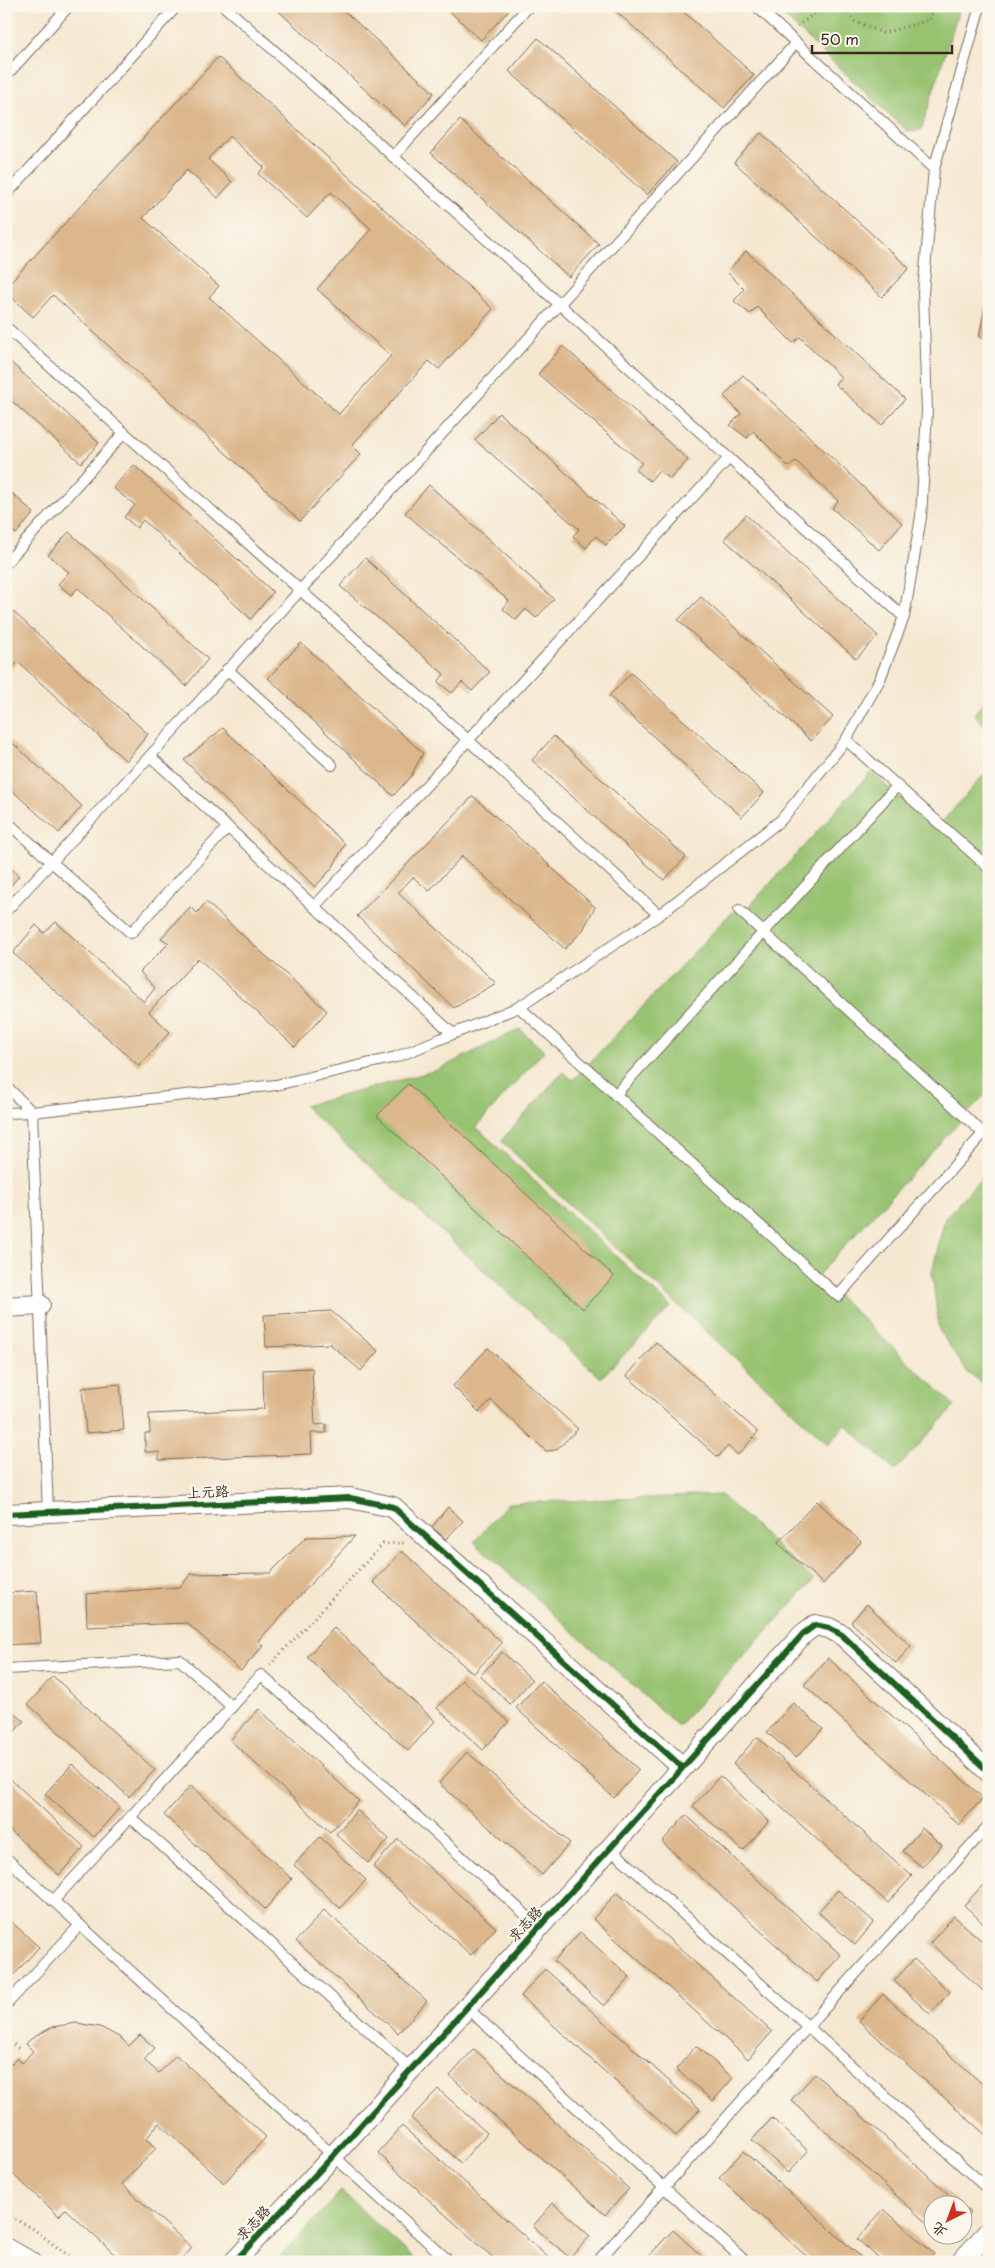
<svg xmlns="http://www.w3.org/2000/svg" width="995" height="2268" viewBox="0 0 995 2268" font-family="'Playpen Sans','LXGW WenKai TC',sans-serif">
<rect width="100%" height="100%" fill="#fbf7ec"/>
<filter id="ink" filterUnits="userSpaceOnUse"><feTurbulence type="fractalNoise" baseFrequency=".02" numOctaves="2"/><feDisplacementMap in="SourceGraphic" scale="10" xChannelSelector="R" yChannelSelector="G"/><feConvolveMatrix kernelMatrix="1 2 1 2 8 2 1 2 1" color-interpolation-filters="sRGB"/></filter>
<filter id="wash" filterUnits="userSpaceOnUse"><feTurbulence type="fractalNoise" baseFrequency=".0096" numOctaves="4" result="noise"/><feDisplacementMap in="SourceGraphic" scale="20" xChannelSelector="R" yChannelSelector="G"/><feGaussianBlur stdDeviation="1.12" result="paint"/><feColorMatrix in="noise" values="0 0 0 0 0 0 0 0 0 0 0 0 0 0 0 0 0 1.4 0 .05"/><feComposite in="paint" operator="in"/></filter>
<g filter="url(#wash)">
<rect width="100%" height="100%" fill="#f5e8d1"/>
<g fill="#97c371" stroke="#697648">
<polygon points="773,6 960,6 921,130 907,131"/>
<polygon points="989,696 989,730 974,714"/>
<polygon points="989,769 989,1090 817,1276 955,1406 895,1471 846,1425 828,1444 501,1141 563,1072 573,1080 732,912 748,908 871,772 935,830"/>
<polygon points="520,1029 544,1051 476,1127 671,1307 601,1378 304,1106 437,1070"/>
<polygon points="989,1170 989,1388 968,1373 939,1330 932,1272 945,1218"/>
<polygon points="721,1495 814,1580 678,1726 474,1542 508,1503"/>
<polygon points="341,2191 418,2262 276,2262"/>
</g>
<g id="blocks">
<g fill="#dcb78c" fill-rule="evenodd">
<polygon points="273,6 339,6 434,93 405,126"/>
<polygon points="444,6 509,6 511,8 481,40"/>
<polygon points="610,6 677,6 754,75 724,108"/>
<polygon points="538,38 677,162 647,195 509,71"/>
<path d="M218 57 493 309 439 369 429 361 414 377 352 445 361 454 300 521 53 295 33 317 6 292V287ZM229 136 264 167 258 174 307 218 331 192 371 229 317 289 391 356 339 414 209 297 219 286 143 218 187 170 218 198 232 182 208 159Z"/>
<polygon points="460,120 599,244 569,277 431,153"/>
<polygon points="761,133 909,268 882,297 734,162"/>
<polygon points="746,251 905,399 882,425 835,384 841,377 800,337 793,343 757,307 750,314 734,301 744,289 727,272"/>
<polygon points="988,293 989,293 989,339 979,337"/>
<polygon points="563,346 688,460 670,479 659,470 650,481 636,470 642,463 538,374"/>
<polygon points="6,358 99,443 81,463 6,396"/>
<polygon points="743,375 902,523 879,550 832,508 838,501 796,461 789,467 753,431 747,438 730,425 741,414 724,396"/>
<polygon points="499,413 625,526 606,545 596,536 586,548 573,536 579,529 475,440"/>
<polygon points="134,465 273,592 251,619 143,520 137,528 124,517 135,505 113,488"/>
<polygon points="429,485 554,599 536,618 526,609 516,620 503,609 509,601 405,513"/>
<polygon points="6,488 34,513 16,534 6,525"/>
<polygon points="746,515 878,636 856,659 724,539"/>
<polygon points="69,532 208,659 186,686 78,588 71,595 58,584 69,572 48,555"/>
<polygon points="365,558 490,672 472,691 462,682 452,693 438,682 444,674 340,586"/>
<polygon points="701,597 833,717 811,741 678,620"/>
<polygon points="8,607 148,734 126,761 18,662 11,669 6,666 6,650 9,647 6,644 6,609"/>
<polygon points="301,643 423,753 411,776 393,796 268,678"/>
<polygon points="631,673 764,793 742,817 609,696"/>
<polygon points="223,728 345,844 333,867 315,887 184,760"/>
<polygon points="554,736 686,857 664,880 532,760"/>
<polygon points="6,737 82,806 59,833 6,785"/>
<polygon points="473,796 595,907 583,930 565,949 462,856 429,891 413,877 398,893 496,983 454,1008 357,916"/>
<polygon points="6,864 19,876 6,891"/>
<polygon points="206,902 327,1011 295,1047 198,958 149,1012 170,1032 139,1066 13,953 36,925 44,933 56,922 144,1002 155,988 140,972 169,943 161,938 190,907 197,913"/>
<polygon points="408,1084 614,1276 583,1309 377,1116"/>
<polygon points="331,1311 378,1351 361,1371 330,1344 266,1347 264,1315"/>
<polygon points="656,1342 758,1432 738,1455 728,1446 718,1457 627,1376"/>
<polygon points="488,1348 578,1429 556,1450 546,1451 491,1400 479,1412 453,1386"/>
<polygon points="312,1368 315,1425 326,1424 326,1433 311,1433 312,1454 159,1460 159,1452 145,1452 145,1433 150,1433 149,1414 264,1409 263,1370"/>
<polygon points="120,1384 124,1430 86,1433 82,1388"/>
<polygon points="817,1501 861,1542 823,1584 778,1543"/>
<polygon points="448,1507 463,1521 446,1539 432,1527"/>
<polygon points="355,1536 258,1641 263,1646 241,1671 187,1623 87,1627 86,1594 180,1587 191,1574 270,1573 306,1537"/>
<polygon points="402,1551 502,1643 473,1674 373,1582"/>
<polygon points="37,1591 41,1643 6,1645 6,1593"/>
<polygon points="867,1604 911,1646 896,1663 851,1622"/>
<polygon points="334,1628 435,1721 408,1751 307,1657"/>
<polygon points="502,1652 532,1680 510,1704 480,1676"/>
<polygon points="828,1658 983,1798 959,1825 804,1685"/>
<polygon points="53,1676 155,1770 129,1797 28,1704"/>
<polygon points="462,1680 509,1722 483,1750 437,1708"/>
<polygon points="541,1681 639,1770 614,1798 516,1708"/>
<polygon points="793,1703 823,1729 796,1758 767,1732"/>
<polygon points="6,1706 24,1721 6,1741"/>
<polygon points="259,1709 359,1801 330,1832 230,1740"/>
<polygon points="757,1737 912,1876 888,1903 733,1764"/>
<polygon points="467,1752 570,1843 542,1875 439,1783"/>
<polygon points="72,1764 120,1807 94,1837 45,1794"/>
<polygon points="6,1775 84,1847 59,1875 6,1827"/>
<polygon points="720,1776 769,1821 743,1851 693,1806"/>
<polygon points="191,1785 292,1879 265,1909 164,1815"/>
<polygon points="357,1810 389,1839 368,1863 336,1834"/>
<polygon points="686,1815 841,1955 817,1982 662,1842"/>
<polygon points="922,1828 942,1845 922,1867 903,1851"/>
<polygon points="320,1837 366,1880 340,1908 294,1865"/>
<polygon points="398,1839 496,1928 471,1955 373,1867"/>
<polygon points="985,1883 989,1887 989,1917 983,1923 964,1905"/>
<polygon points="838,1890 874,1922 855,1945 818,1912"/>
<polygon points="617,1892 772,2032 748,2059 593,1919"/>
<polygon points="324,1910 427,2001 398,2033 296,1941"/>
<polygon points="954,1916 989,1947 989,1996 930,1943"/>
<polygon points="6,1917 39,1947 13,1976 6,1970"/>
<polygon points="580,1932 630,1977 604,2006 554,1961"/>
<polygon points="914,1959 950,1992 930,2014 894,1981"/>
<polygon points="545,1969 700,2109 676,2136 521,1996"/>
<polygon points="883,1994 989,2090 989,2138 859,2021"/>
<polygon points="76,2023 100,2027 121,2038 129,2046 140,2035 155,2048 144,2060 159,2073 176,2055 266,2137 224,2183 159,2123 146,2139 156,2148 122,2184 192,2248 179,2262 123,2262 65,2209 59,2216 6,2168 6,2069 17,2058 22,2063 33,2051 26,2044 31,2039 52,2027"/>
<polygon points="696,2046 733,2078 713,2101 676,2069"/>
<polygon points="474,2049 629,2189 605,2215 450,2076"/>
<polygon points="815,2074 922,2170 961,2206 932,2206 932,2228 841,2145 791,2100"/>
<polygon points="438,2089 487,2133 461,2163 411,2118"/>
<polygon points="772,2118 808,2151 788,2173 752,2140"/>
<polygon points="402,2126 509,2222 553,2262 498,2262 428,2199 378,2153"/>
<polygon points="743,2151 794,2196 866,2262 813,2262 769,2223 719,2178"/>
<polygon points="553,2203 590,2236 570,2258 533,2226"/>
<polygon points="962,2207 970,2213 962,2222"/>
<polygon points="884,2209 934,2254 927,2262 883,2262 857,2239"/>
<polygon points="673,2230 708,2262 654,2262 648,2257"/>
</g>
</g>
</g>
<g filter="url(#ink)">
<use href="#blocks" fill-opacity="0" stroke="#7c6c5d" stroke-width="1"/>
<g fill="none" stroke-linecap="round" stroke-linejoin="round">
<defs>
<g id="lane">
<polyline points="224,6 558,303 904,617"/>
<polyline points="756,6 934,169"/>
<polyline points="6,76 69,6"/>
<polyline points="393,157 529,6"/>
<polyline points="6,195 177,6"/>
<polyline points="6,327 468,740 659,915"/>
<polyline points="6,563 124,433"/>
<polyline points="227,669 332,765"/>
<polyline points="846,740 989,868"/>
<polyline points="150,756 452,1033"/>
<polyline points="6,821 131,933 228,827"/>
<polyline points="314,907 729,458"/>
<polyline points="739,910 983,1133"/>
<polyline points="6,911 150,756 796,43"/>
<polyline points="519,1007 838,1296 989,1127"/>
<polyline points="6,1086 32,1112 276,1085 396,1057 519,1007 659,915 781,820 846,740 880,679 904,617 921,517 927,411 923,293 934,169 980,6"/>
<polyline points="615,1095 897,786"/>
<polyline points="6,1113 32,1112 48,1512"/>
<polyline points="6,1669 180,1660 232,1707"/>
<polyline points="130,1817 410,2068"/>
<polyline points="610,1848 989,2190"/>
<polyline points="6,1858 80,1925"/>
<polyline points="53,1901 261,1675 539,1927"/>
<polyline points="6,2005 80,1925 450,2262"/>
<polyline points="466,2007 746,2262"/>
<polyline points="597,2262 989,1825"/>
</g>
<g id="street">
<polyline points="6,1307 40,1305"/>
<polyline points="6,1514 350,1498 393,1507 682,1767"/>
<polyline points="6,2248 31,2262"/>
<polyline points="234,2262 333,2156 803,1634 815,1625 829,1628 842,1635 989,1772"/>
<polyline points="961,2262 989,2231"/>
</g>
</defs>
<use href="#lane" stroke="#7c6c5d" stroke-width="12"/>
<use href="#street" stroke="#7c6c5d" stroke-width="22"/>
<g stroke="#7c6c5d" stroke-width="3" stroke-dasharray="1 4" stroke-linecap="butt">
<polyline points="841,6 855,21 883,33 929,20 934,6"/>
<polyline points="797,26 825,6"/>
<polyline points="270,1665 383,1544 404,1543"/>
<polyline points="6,2038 20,2050"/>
<polyline points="6,2214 32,2228 77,2262"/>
</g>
<use href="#lane" stroke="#fff" stroke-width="10"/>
<use href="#street" stroke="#fff" stroke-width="20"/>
<defs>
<g id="cycleway">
<polyline points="6,1514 350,1498 393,1507 682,1767"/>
<polyline points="234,2262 333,2156 803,1634 815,1625 829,1628 842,1635 989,1772"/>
</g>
</defs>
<use href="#cycleway" stroke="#fbf7ec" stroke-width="9"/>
<use href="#cycleway" stroke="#1b5e20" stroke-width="6"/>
</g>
</g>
<g text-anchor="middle" stroke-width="4.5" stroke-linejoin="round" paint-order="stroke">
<g font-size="14" fill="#3b2a1e" stroke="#fbf7ec">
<text transform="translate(208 1492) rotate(-3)" y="5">上元路</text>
<text transform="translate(525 1924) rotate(-48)" y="5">求志路</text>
<text transform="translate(253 2223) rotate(-47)" y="5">求志路</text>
</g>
</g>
<rect width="995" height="2268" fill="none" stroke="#fbf7ec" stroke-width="25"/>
<g transform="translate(948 2220) rotate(222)"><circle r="24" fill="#fbf7ec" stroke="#aea59a"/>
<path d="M0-4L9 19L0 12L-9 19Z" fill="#c8321e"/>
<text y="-8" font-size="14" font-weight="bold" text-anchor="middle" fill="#3b2a1e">北</text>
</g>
<path d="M812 45v8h140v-8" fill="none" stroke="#3b2a1e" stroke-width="2.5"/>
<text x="820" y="45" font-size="15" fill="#3b2a1e" stroke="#fbf7ec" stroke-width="4" paint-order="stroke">50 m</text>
</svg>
